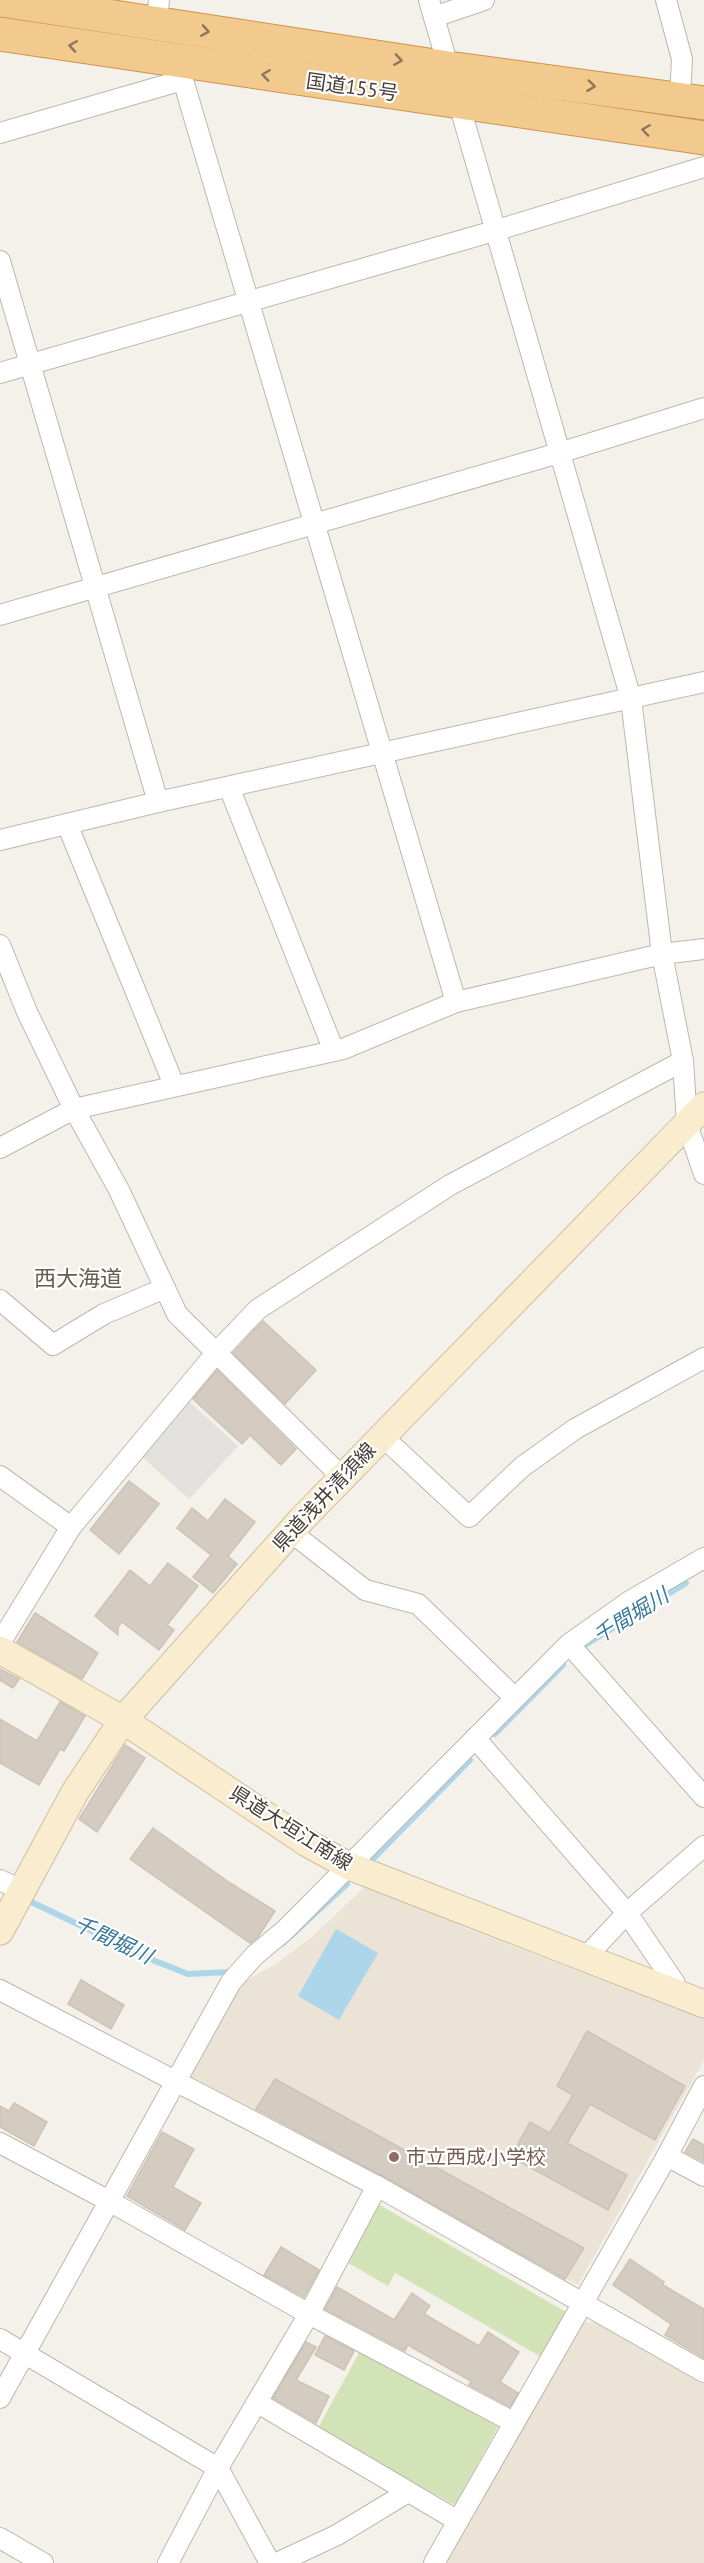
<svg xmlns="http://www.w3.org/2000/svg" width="704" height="2563" viewBox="0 0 704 2563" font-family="'PT Sans','Noto Sans JP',sans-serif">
<rect width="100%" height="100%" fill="#f4f0ea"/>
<g fill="#ebe3d6">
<polygon points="370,1882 468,1929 704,2019 704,2060 578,2285 184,2079 234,1987 274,1965 312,1937"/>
<polygon points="577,2322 600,2323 704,2380 704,2563 442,2563"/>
</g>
<g fill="#d3e3b8">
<polygon points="378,2204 568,2313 543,2358 395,2273 388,2286 345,2261"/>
<polygon points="360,2351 498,2427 455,2505 317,2430"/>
</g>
<polygon fill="#e3e1de" points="185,1398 238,1446 189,1499 141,1456"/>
<polygon fill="#add6ea" points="336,1929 378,1953 339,2020 298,1996"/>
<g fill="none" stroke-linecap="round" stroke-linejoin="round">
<g stroke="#add6ea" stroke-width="6">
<polyline points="577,1650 686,1583"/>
<polyline points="495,1734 563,1665"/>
<polyline points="374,1858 470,1760"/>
<polyline points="25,1899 155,1961 188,1974 230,1972"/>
<polyline points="282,1944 347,1884"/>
</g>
</g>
<g fill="#d4cbc1" stroke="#cec2b5" stroke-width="1.5">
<polygon points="263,1321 316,1370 285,1404 233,1353"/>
<polygon points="217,1370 296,1449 281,1465 250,1435 242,1444 193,1399"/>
<polygon points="129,1481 159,1504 119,1554 90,1530"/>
<polygon points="225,1499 255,1522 228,1556 237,1564 213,1593 193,1577 211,1555 177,1528 192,1508 208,1521"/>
<polygon points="168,1563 198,1586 167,1625 174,1630 159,1650 122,1622 118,1627 118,1635 95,1616 130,1570 150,1586"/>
<polygon points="35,1613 98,1653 82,1679 17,1642"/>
<polygon points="0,1669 19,1679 13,1688 0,1680"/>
<polygon points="60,1702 85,1716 64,1751 60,1749 39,1785 0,1763 0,1719 37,1741"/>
<polygon points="125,1745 145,1758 97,1832 79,1819"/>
<polygon points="153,1828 230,1883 275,1911 258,1937 250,1943 130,1859"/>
<polygon points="81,1980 124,2005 111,2029 68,2004"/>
<polygon points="587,2031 685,2086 655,2140 590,2104 567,2143 627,2175 608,2210 511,2157 530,2122 550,2133 573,2095 557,2086"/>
<polygon points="275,2079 501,2203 584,2248 565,2279 383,2176 256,2109"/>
<polygon points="14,2103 47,2122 34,2146 0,2127 0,2106 9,2111"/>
<polygon points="162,2132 194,2149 173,2187 201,2203 185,2230 127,2196"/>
<polygon points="693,2139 704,2145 704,2162 685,2152"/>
<polygon points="281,2247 319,2270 304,2297 264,2275"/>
<polygon points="630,2259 664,2282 663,2285 704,2309 704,2358 665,2335 671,2324 613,2285"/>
<polygon points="337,2287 394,2320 412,2293 430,2306 424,2314 479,2346 488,2332 519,2352 500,2382 518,2393 510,2407 469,2385 471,2381 408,2345 405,2351 325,2309"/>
<polygon points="325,2336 354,2351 344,2370 315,2355"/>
<polygon points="306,2342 316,2347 296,2380 329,2396 316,2423 273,2398"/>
</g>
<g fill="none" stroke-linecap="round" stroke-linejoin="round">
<defs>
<g id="minor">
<polyline points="429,0 631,699 662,954 683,1061 687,1124 704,1174"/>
<polyline points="666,0 682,59 680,98"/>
<polyline points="434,17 484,0"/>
<polyline points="157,24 159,0"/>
<polyline points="182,62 183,80 456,1002"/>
<polyline points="0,133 183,80"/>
<polyline points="0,261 158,802"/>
<polyline points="0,373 494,231 704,167"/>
<polyline points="0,615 559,453 704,408"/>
<polyline points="229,787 334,1051"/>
<polyline points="67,824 174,1085"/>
<polyline points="0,840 158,802 704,682"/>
<polyline points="0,945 27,1012 74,1109 119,1190 177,1314 342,1477"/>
<polyline points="0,1148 74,1109 343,1049 456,1002 662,954 704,949"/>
<polyline points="0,1300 53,1345 104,1314 165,1288"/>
<polyline points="382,1436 469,1517 522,1467 575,1429 704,1358"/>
<polyline points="0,1476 71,1527"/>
<polyline points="291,1532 365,1590 418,1604 515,1698"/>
<polyline points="0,1643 71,1527 216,1353 258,1309 450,1185 683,1061"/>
<polyline points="569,1644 704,1797"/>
<polyline points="475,1738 627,1913 674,1982 678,1994"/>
<polyline points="0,1880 22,1891"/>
<polyline points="586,1957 627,1913 704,1846"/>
<polyline points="0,1990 377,2186 704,2372"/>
<polyline points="0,2143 109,2201 309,2314 513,2422"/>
<polyline points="667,2156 704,2176"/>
<polyline points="0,2339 218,2468 270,2563"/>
<polyline points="0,2398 231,1982 255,1955 285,1930 569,1644 630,1601 704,1558"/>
<polyline points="258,2403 458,2521"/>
<polyline points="0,2538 43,2563"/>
<polyline points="168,2563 218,2468 309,2314 377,2186"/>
<polyline points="277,2563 337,2535 408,2492"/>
<polyline points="434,2563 667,2156 704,2086"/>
</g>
<g id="secondary">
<polyline points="0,1650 123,1720 307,1843 349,1866 704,2004"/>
<polyline points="0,1931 75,1792 123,1720 302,1519 704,1106"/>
</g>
<g id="trunk">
<polyline points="2,0 448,68 704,103"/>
<polyline points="0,34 704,138"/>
</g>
</defs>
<use href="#minor" stroke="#beb7ae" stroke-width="22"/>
<use href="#secondary" stroke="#cebe9f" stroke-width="29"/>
<use href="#trunk" stroke="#ce934a" stroke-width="35"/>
<use href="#minor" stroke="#fff" stroke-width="20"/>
<use href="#secondary" stroke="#f9eccf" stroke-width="27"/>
<use href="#trunk" stroke="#f2ca8e" stroke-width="33"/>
</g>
<defs><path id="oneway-chevron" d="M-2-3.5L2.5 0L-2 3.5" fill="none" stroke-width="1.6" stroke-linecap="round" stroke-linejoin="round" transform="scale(1.5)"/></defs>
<g stroke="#8b775b">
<use href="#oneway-chevron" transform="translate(205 31) rotate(9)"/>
<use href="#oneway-chevron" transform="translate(73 46) rotate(-171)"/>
<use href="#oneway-chevron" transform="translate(398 60) rotate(9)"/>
<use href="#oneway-chevron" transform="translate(266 75) rotate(-172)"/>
<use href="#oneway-chevron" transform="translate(591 86) rotate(7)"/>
<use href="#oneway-chevron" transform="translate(646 130) rotate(-172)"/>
</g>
<circle fill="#8d6e63" stroke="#fff" stroke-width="2" cx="394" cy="2157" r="6"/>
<g text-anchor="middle" stroke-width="4.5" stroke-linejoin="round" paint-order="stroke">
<g font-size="20" fill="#474039" stroke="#fff">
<text transform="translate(352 87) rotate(8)" y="7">国道155号</text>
<text transform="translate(324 1497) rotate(-47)" y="7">県道浅井清須線</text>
<text transform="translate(291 1828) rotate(32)" y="7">県道大垣江南線</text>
</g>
<g font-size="20" fill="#785e54" stroke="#fff" text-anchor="start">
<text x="406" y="2164">市立西成小学校</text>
</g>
<g font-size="21" font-style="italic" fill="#38789a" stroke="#fff">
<text transform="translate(631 1616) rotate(-32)" y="7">千間堀川</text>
<text transform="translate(113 1940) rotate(25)" y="7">千間堀川</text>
</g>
<g font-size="22" fill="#695d51" stroke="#fff">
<text x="78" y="1286">西大海道</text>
</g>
</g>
</svg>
